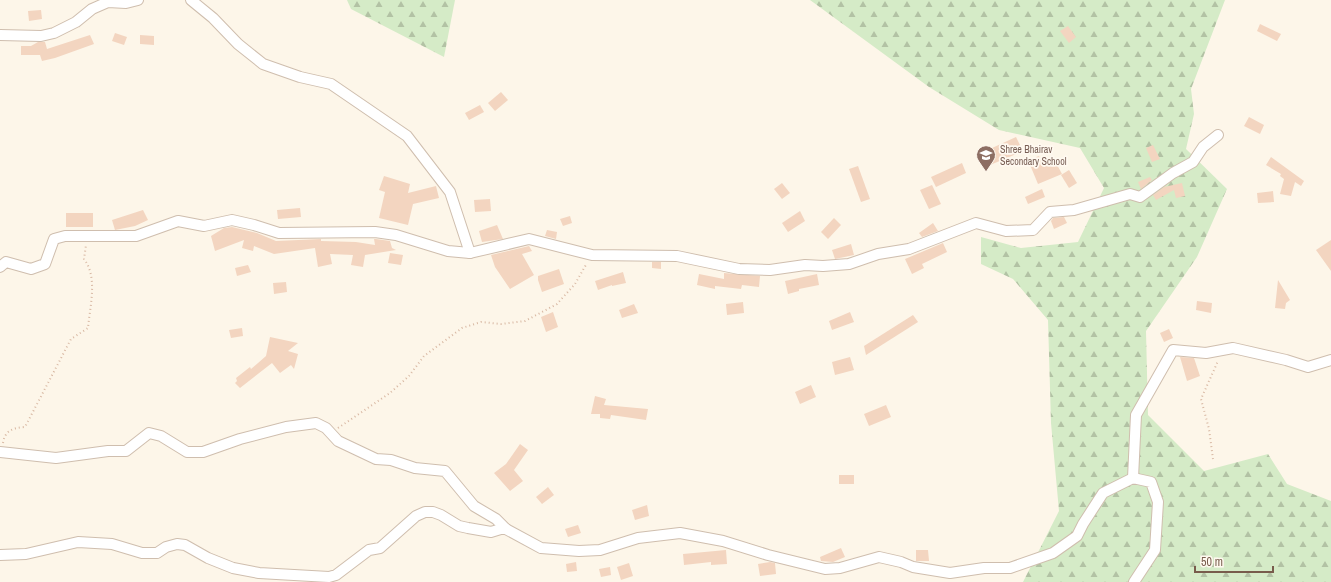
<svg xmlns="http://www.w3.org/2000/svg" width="1331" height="582" viewBox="0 0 1331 582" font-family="'Archivo Narrow',sans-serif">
<defs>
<pattern id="forest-firs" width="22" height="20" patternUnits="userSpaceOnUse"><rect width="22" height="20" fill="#d5ebc7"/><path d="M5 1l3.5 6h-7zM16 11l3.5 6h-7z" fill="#b2c2a4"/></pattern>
</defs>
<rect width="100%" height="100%" fill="#fdf6e9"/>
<g fill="url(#forest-firs)">
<polygon points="347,0 455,0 444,57 351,9"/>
<polygon points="810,0 1225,0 1191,89 1194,114 1186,149 1227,189 1197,257 1146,331 1148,415 1204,471 1268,454 1287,484 1331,501 1331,582 1023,582 1059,511 1051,423 1048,320 1013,279 981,264 981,237 1021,248 1078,242 1104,188 1080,148 999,130 929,87"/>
</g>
<g fill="#f3d5c0">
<polygon points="41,10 42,19 29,21 28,11"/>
<polygon points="1260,24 1281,34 1277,41 1257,31"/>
<polygon points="1068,26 1076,37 1069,43 1060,31"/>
<polygon points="115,33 127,37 124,45 112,41"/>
<polygon points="90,35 94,44 55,58 42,61 40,55 21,55 21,46 31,46 38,42 45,42 47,49"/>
<polygon points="140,35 154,36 154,45 140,44"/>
<polygon points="501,92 508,100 495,111 488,103"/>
<polygon points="480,105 484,112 469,120 465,113"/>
<polygon points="1249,117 1264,125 1260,134 1244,126"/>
<polygon points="1016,137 1023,151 983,168 978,157 993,151 992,148"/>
<polygon points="1153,145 1160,159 1152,162 1146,148"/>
<polygon points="1039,156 1044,167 1055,161 1062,174 1038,184 1028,160"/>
<polygon points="1271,157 1304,181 1301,186 1295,182 1291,196 1280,194 1284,179 1280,176 1281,174 1266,165"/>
<polygon points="962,163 966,173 936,187 931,177"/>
<polygon points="858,166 870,199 861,202 849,169"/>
<polygon points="1069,170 1077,183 1069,188 1061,175"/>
<polygon points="384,176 410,184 408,193 436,186 439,198 413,204 408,225 379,218 385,192 379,190"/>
<polygon points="1150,177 1152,180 1141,189 1138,182"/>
<polygon points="782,183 790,193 782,199 774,189"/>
<polygon points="1182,183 1185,196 1176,198 1174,190 1156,200 1153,195 1164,187"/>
<polygon points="932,185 941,204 929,209 920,190"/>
<polygon points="1042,189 1045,197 1028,204 1025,197"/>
<polygon points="1273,191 1274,202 1258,203 1257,193"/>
<polygon points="490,199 491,211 475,212 474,200"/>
<polygon points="300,208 301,217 278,219 277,210"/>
<polygon points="143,210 148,220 135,226 115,230 112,220"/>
<polygon points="800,211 805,221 788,232 782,223"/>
<rect x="66" y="213" width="27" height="14"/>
<polygon points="570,216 572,223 563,226 560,219"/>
<polygon points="1064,217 1067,223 1054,229 1051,221 1053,218"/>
<polygon points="834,218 841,225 828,239 821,232"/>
<polygon points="933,223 938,231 922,237 919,233"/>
<polygon points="497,225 503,239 482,242 479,231"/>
<polygon points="232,227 257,233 276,241 321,239 321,241 356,242 375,245 374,239 376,239 390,241 392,248 396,250 365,255 363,267 351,265 353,255 330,254 332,264 318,267 315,248 274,254 254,246 253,251 242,248 244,240 215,251 211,236 224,228"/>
<polygon points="547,230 557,232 556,239 545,236"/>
<polygon points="1331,240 1331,271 1316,250"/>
<polygon points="943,243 947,252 922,264 924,268 912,274 905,259"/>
<polygon points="851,244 854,255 835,259 832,250"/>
<polygon points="529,246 532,251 522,254 534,275 510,289 495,267 491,255"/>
<polygon points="390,253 403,255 401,265 388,263"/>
<polygon points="652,262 661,262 661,269 652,268"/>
<polygon points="248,265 251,272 237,276 235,268"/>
<polygon points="559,269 564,284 542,292 538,280 538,276"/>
<polygon points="623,272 626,283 612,286 612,285 598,290 595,281"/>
<polygon points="724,273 760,276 759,287 742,285 741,289 715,286 715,289 697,285 699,274 724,279"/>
<polygon points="817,274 819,285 799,289 799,291 788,294 785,281"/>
<polygon points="1278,280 1290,300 1286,303 1285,309 1275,308"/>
<polygon points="286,282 287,292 274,294 273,283"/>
<polygon points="1197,301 1212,303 1211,313 1196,310"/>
<polygon points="743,302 744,313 727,315 726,304"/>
<polygon points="634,304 638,313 622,318 619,310"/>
<polygon points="553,312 558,327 546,332 541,317"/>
<polygon points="850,312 854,322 832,330 829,321"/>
<polygon points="913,315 918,322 866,355 864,346"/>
<polygon points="242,328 243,336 231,338 229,330"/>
<polygon points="1169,329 1173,338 1164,342 1160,333"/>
<polygon points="270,337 298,343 288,351 298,354 294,369 291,365 280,373 272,363 240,388 235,383 237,381 236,378 250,367 251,369 266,356"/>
<polygon points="850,357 854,370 835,375 832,362"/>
<polygon points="1180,357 1194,358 1200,376 1187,381"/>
<polygon points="811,385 816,397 800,404 795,392"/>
<polygon points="595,396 606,399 604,405 648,409 646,420 611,415 610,419 600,418 600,414 591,414"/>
<polygon points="886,405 891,417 869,426 864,414"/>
<polygon points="520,444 528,450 514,470 523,481 510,491 494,473 506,464"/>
<rect x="839" y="475" width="15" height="9"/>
<polygon points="548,487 554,495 542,504 536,497"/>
<polygon points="647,505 649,516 635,520 632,510"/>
<polygon points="578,525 581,533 568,537 565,529"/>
<polygon points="841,548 845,557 833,562 821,561 820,557"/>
<polygon points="726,550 727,564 711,565 711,562 684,565 683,554"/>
<polygon points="916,550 928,550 929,561 916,561"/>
<polygon points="576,562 577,571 567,572 566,564"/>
<polygon points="770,562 775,563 776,574 760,576 758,564"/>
<polygon points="629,563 633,576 621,580 617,567"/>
<polygon points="610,567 611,575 601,577 599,569"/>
</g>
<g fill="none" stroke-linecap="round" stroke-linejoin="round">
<defs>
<g id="street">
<polyline points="191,0 213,18 238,44 263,64 300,77 331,84 407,136 450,192 470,253"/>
<polyline points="0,35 41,36 54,33 76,22 92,9 108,2 126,3 138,0"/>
<polyline points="0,267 6,262 31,269 45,264 54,239 65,236 136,236 178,221 204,226 232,220 254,225 279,233 375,232 396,235 448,251 470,253 529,239 592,255 677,256 739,269 770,270 805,265 823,266 849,264 878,254 909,249 976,223 1006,231 1033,230 1050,212 1074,210 1130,194 1140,197 1173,173 1193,162 1203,147 1218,135"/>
<polyline points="0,452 56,458 108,451 126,451 149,433 161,436 187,452 203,452 240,439 286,427 316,423 326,428 338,441 376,459 391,460 415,468 445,471 474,506 496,519 506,529"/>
<polyline points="1133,478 1136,415 1173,350 1206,353 1233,348 1286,360 1308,367 1331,360"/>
<polyline points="0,555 26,554 78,542 112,544 142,553 157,553 166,547 177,544 185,545 208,558 233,568 259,573 329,577 336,575 369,550 380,548 416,516 425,512 433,512 441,515 459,526 468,528 491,532 504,528 541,548 579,551 600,550 638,538 680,533 723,541 768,555 825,569 840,568 879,557 901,562 913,567 950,573 984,568 1010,568 1053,553 1077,536 1083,524 1103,493 1133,478 1151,482 1158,502 1155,550 1134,582"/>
</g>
</defs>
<use href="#street" stroke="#cfbeae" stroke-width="12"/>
<g stroke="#d8b8a3" stroke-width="2" stroke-dasharray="1 3" stroke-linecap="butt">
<polyline points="338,428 390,393 409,376 424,356 462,328 481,322 501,324 525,321 557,304 575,284 587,263"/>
<path d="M3 443C5 430 13 428 25 427L71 339 88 328C90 306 98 277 84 259L86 245"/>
<polyline points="1213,459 1209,429 1201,399 1218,361"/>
</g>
<use href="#street" stroke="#fff" stroke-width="10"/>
</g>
<defs>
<symbol id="school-pin" viewBox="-11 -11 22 30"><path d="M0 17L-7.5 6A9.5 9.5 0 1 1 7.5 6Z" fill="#8d6e63" stroke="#fff9f0"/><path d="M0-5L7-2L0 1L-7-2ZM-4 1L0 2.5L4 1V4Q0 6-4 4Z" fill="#fff"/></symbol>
</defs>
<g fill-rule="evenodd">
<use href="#school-pin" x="975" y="144" width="22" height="30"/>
</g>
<g text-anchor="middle" stroke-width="3.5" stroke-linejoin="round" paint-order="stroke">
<g font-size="10" fill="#785e54" stroke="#fff9f0" text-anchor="start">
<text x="1000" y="153">Shree Bhairav<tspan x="1000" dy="12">Secondary School</tspan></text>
</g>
</g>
<path d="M1195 566v6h78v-6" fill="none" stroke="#785c4c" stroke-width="2"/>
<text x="1201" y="566" font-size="12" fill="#785c4c" stroke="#fff9f0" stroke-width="3" paint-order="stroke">50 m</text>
</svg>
